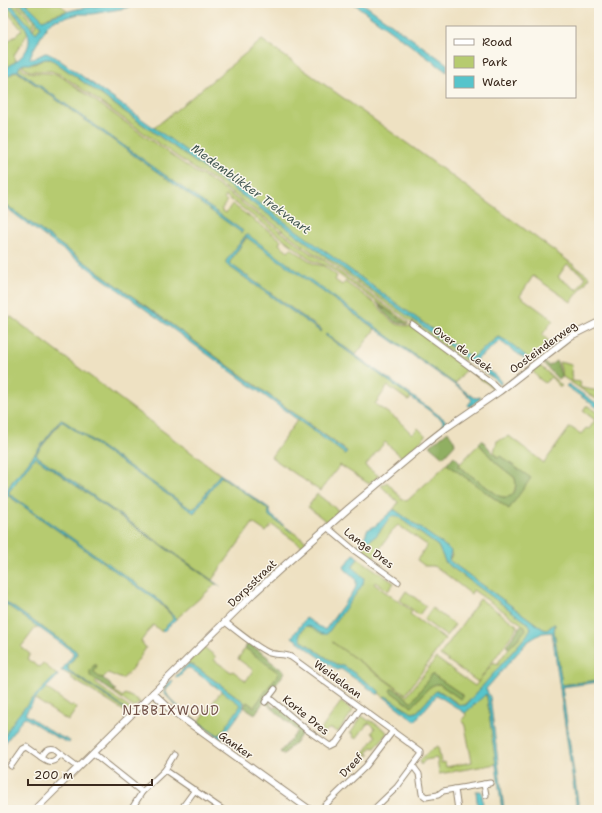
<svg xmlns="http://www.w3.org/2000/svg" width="602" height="813" viewBox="0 0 602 813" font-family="'Shantell Sans',sans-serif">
<rect width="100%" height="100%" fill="#fbf7ec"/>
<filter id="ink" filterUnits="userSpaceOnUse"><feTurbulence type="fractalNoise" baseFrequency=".025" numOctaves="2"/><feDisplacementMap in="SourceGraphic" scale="8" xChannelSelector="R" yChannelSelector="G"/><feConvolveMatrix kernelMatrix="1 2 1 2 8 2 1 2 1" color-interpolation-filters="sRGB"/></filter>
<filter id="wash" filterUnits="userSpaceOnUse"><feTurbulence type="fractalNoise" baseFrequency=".012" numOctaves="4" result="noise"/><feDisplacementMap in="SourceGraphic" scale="16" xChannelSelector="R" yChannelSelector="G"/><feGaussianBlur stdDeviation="0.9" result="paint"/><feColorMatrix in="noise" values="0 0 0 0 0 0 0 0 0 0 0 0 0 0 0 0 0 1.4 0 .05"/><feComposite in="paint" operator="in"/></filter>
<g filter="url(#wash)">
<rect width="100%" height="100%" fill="#eee1c2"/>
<g fill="#b6cb6f" stroke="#787a46" fill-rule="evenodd">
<polygon points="3,3 5,3 26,28 28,33 14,55 16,61 3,72 3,46 22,30 3,7"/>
<polygon points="10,3 15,3 33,23 32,29"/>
<polygon points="17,3 21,3 40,25 41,27 37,32 36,33 33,30 35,26 35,22"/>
<polygon points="26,3 59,3 67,11 48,17 45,20 41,20"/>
<path d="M262 40 415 149 590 277 571 302 533 276 520 296 553 320 542 335 549 341 530 361 527 357 501 338 498 337 473 357H470L465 353 464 354 462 351 154 128ZM567 264 586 277 577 290 558 277Z"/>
<polygon points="45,59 51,59 232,188 462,355 467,360 464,361 327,260 312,252 211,178 196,170 62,75 51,71 29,71 22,65 26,63 34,64"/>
<path d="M20 66C31 79 46 68 62 77L195 172 209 179 310 253 325 261 409 323 407 324 327 266 313 261 226 196 224 199 227 201 221 210 226 213 232 204 281 240 279 244 288 251 291 248 314 264 324 266 337 276 335 280 342 285 345 282C354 288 364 295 373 302 390 316 386 326 412 326L497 388 494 390 492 387 466 369 455 384 246 235 226 261 227 265 321 332 322 330 229 263 247 237 375 329 356 355 326 334 325 335 411 397 409 401 388 386 375 404 398 420 412 434 418 428 426 436 403 458 385 442 365 466 379 476 369 484 340 465 320 491 271 457 298 419 345 454 347 451 3 203V80L16 71 241 232 243 231 18 70Z"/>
<polygon points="10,316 220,474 195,508 191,509 61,419 21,472 16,476 3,496 3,325"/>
<polygon points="559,362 572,365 571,373 572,381 581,382 580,386 582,388 599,391 599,401 563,377"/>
<polygon points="538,365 544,369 562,386 560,387 551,377 545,383 538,378 532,370"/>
<polygon points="586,406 588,406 599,414 599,680 562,685 554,631 555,626 554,624 547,630 543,629 451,562 449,560 452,555 448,548 395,510 393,510 398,503 398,502 381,486 387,482 401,498 406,501 408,500 447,464 509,509 530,478 500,456 498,458 494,452 497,441 509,436 544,463 570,427 581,434 586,428 589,429 595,420 583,411"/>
<polygon points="62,421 194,513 220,477 222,477 268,509 271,517 307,542 302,546 272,525 266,532 253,523 212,580 37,456 36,454"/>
<path d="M479 444 495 462 515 478C517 490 513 501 499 496L458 466Z"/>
<polygon points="35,457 216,584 176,619 158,599 9,494 9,491"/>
<polygon points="317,494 339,511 327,522 308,507"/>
<path d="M7 495 154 598 173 617V620L162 632 153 625 141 641 146 648C140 657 129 674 122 679L108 673 103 678 99 677 94 672 97 667 90 676 97 681 95 683 131 709 127 713 71 678 72 677 63 671 65 670 127 710 68 670V666L77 654 76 651 3 600V499Z"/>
<path d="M392 516H397L438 546 446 563 531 625V631L485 684 464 706 460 705 441 692 436 691 417 712 411 713 387 697 385 696 384 697 342 665H337L302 641C298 634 301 631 306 626H310L323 634 363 578 353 568V566L358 558 394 583 388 591 375 582 374 584 412 611 410 614 445 639 406 694 332 642 407 696 436 658 475 686 494 662 497 664 509 648 524 632 526 628 523 625 473 590 471 594 439 569 433 566H425L417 560 427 545 398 525 393 530 374 557 369 559 359 549 365 543 376 536 389 519ZM432 674 463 695V697L459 698 439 684C428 683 420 700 412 707L390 691 392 688 394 689 412 702Z"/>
<polygon points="406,591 426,606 419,615 400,600"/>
<polygon points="480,599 518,626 478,682 440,655"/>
<polygon points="3,602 37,626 21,647 30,654 27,659 39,667 43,663 57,675 24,708 3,738"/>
<polygon points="432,608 455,625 446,636 424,620"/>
<polygon points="204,647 216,657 214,660 231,672 233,671 246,681 253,670 238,659 245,648 279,673 254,707 247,702 245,704 243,701 193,665 187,663"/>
<polygon points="46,688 71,706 72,705 77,708 68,721 35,699"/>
<polygon points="115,689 116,690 115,692 123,697 125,694 138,700 140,703 133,707 113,692"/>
<polygon points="222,690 241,704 241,706 221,734 218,735 199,722"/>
<path d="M484 694 487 697 496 764 439 774 437 758 425 760 421 765 420 760C424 756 432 748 438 746L441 763 445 762 446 767 472 762 465 726 462 720 466 715 465 713Z"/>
<polygon points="341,702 353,711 338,732 332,729 328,729 320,737 317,735"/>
<polygon points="362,716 369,721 370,720 386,731 387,733 375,748 372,747 367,753 370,755 369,756 364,753 376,736 372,733 375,728 370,723 367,724 356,739 353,737 354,735 352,733 350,734"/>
</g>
<g fill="#90af62" stroke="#666c40">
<path d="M377 303 407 324C388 323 388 314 377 303Z"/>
<polygon points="556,361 557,362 562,378 558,379 543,363 545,363 549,366"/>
<path d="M448 431C450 436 454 438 455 444L443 457 430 446Z"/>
<path d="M482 440C487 446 493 453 498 458L500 456 531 478 509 509 447 464 454 456 460 462 458 466 499 496C513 501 518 490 515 478L495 462 479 444Z"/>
<polygon points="521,625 525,627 526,630 509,648 506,646"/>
<polygon points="248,643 268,657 269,660 285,672 255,714 244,707 247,702 254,707 279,673 245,648"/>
<polygon points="94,665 97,665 94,672 99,677 103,678 115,689 113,692 90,676 90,671"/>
<path d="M432 674 463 695V697L461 699 459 698 439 684C428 683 420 700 412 707L390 691 392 688 394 689 412 702Z"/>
<polygon points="269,701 271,702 270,705 275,708 277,705 304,730 295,744 290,747 284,755 280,752 298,731 266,703"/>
</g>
<g fill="#56c4cb" stroke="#487774">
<path d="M5 3H10L36 33 41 27 40 25 21 3H26L43 20C68 8 108 3 137 3L126 8 92 14H79L52 21 48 25 32 52 30 58 33 59 45 53 51 54 234 185 455 346 463 354 465 353 470 357H473L498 337C508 340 519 350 527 357V358L525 359 500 341 476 360V362L496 376 501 382 500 385 495 379 468 361 462 355 232 188 51 59H45L31 64H24L20 66 18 70 243 231 242 233 17 71H15L3 80V72C8 66 14 63 20 58 42 37 19 19 5 3Z"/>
<polygon points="353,3 362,3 447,64 447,72"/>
<polygon points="3,203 347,452 345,454 29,225 3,205"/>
<polygon points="246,235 248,235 473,397 476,398 480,397 481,398 469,407 468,405 472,400 463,391 246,237 229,263 322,331 321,332 226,264 226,261"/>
<polygon points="326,334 444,419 447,423 443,426 442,425 443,421 441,419 325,335"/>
<polygon points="568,384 599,405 599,409 566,386"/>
<polygon points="61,419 191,509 195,508 220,474 269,508 271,515 292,532 269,516 268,509 221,476 194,513 63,422 60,422 36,454 37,456 221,587 35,457 8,493 158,599 176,619 163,632 162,630 173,619 170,613 159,602 9,496 6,496 3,499 3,496 16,476 21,472"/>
<path d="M393 510H395L448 548 451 551 449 560 451 562 543 629 547 630 554 624H555L554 631 562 685 599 680V682L562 687 579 810H577L552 632 542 633 527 642 486 689 490 697 504 810H502L487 697 486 694 465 713 437 695 415 721 384 697 385 696 387 697 412 713 417 712 436 691C447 692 455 708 466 705L527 635 531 628 529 624 446 563 438 546 397 516H392L389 519 376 536 365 543 359 549 358 548C360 542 366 537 367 530L375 526Z"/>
<path d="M354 554 358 558 353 566V568L364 578 363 584 327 634C319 636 315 626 306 626 301 631 298 634 302 641L337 665H343L379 691V694H377L341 669 337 670 292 637 306 618 325 630 355 589C360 575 348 576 344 567Z"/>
<path d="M3 600 76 651 77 654 68 666V670L110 698 127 710C114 703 72 670 61 671L73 655V652L3 602Z"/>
<path d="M188 664 193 665 244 702 243 709 221 739 181 711 164 693 165 687 172 680 173 682 165 690C169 704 206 727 218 735L221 734 241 705 190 668H187L177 678 175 677Z"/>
<path d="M57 674 58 676 35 699 25 714 55 734 70 741 69 743 54 736 24 717 3 746C3 724 42 690 57 674Z"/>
<polygon points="476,791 480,791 482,792 483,810 478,810"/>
</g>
</g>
<g filter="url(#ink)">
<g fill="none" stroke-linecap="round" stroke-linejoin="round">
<defs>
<g id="minor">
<polyline points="412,324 492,383 500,391"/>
<polyline points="328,528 355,551 398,582"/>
<path d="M225 622C237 631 253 645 267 652 275 656 283 653 291 657L421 752V755L397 787 373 810"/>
<polyline points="268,697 307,730 330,746 336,743 361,708"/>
<polyline points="265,702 275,689"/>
<polyline points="93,753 142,792 131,810"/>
<path d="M41 757C49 763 54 764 60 754"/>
<path d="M11 766 23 749 27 747 41 757C44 751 47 747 54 749L78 767"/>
<polyline points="413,766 419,774 422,794 426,797 438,795 443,791 490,783"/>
<polyline points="165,770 223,810"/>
<polyline points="484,784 486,795"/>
<polyline points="455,789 458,810"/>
<polyline points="142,792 165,770 174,755"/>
<polyline points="184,805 195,790"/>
<polyline points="320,810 366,766 393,731"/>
</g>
<g id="tertiary">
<polyline points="153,693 171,710 310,810"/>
<polyline points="35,810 253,594 287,563 349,508 428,442 446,428 500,391 571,336 599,322"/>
</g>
</defs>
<use href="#minor" stroke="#948670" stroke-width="7"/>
<use href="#tertiary" stroke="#948670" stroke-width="8"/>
<use href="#minor" stroke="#fff" stroke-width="5"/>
<use href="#tertiary" stroke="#fff" stroke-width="6"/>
</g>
</g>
<g text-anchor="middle" stroke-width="3" stroke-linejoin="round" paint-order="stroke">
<g font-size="11" fill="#3b2a1e" stroke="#fbf7ec">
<text transform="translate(543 347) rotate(-36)" y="4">Oosteinderweg</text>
<text transform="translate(463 349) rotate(36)" y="4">Over de Leek</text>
<text transform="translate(369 548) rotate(37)" y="4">Lange Dres</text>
<text transform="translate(252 583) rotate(-44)" y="4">Dorpsstraat</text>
<text transform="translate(338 679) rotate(36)" y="4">Weidelaan</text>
<text transform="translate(306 715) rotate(39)" y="4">Korte Dres</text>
<text transform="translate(236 745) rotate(36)" y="4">Ganker</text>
<text transform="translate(351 765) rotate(-47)" y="4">Dreef</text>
</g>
<g font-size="12" font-style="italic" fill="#435852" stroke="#fbf7ec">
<text transform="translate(251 189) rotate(36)" y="4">Medemblikker Trekvaart</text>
</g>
<g font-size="13" letter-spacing="1" fill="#73544a" stroke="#fbf7ec">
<text x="171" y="715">NIBBIXWOUD</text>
</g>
</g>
<rect width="602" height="813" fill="none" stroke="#fbf7ec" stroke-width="16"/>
<rect x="446" y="26" width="130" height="72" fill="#fbf7ec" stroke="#aea59a"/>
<rect x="454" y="39" width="20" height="6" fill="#ffffff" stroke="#aea59a"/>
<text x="482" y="46" font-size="12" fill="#3b2a1e">Road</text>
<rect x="454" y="56" width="20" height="12" fill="#b6cb6f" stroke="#aea59a"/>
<text x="482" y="66" font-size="12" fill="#3b2a1e">Park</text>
<rect x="454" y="76" width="20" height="12" fill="#56c4cb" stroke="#aea59a"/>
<text x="482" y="86" font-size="12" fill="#3b2a1e">Water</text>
<path d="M28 779v6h124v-6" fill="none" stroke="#3b2a1e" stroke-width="2"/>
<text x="34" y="779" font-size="12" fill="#3b2a1e" stroke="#fbf7ec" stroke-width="3" paint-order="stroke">200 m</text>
</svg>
